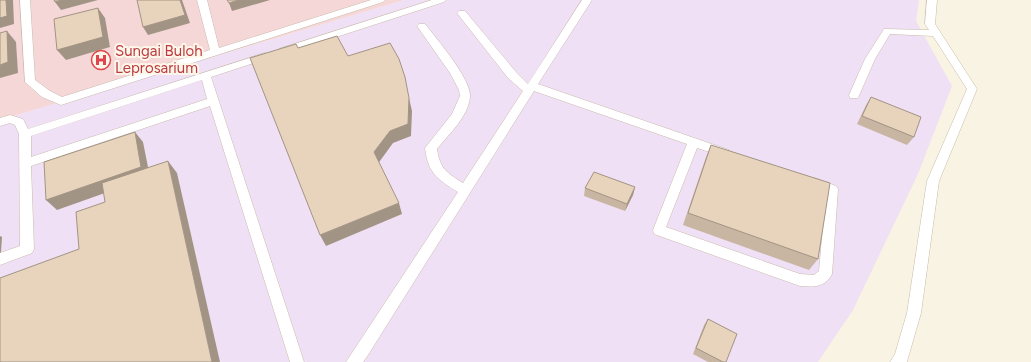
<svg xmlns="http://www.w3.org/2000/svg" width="1031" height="362" viewBox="0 0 1031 362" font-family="Figtree,sans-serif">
<rect width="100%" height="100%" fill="#f9f3e3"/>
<polygon fill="#f0e0f5" points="404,0 919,0 916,21 952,86 918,174 853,310 818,362 0,362 0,120"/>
<polygon fill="#f6d7d8" points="0,0 404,0 0,120"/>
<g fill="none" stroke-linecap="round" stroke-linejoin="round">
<defs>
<g id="lane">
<polygon points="20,0 30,0 35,80 50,91 62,97 210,50 197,0 207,0 219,48 371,0 385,0 383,2 61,105 42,97 25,82"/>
<polygon points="432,0 446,0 444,2 287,53 279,53 278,51 279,49"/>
<path d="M582 0H592L538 84 729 150 731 153 729 156 725 157 697 148 666 227 800 274 814 275 819 271 826 192 811 186 809 183 811 180 815 178 836 186 838 189 832 274C825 288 813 287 800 286L654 234 653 230 687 144 534 91 368 355 363 362H346L458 192C437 179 428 173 425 148L452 114 460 96 459 90 450 73 417 26 419 24H425C436 38 472 80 470 97 468 117 449 134 437 149 440 169 447 173 463 183L523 91 508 78 457 13 459 11H465L516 72 528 84Z"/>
<polygon points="927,0 937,0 935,24 977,89 939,181 921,313 908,358 907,362 890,362 895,354 907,313 927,181 967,89 933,36 890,34 875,59 858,98 850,98 849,95 865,59 884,29 929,30 925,24"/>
<path d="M265 53 270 56 269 58 211 77 304 362H290L210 106 31 166 34 249 32 253 0 265V253L20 246 19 134 15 125 10 123 0 126V118L10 115 23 119 28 129ZM202 80 207 99 31 157V136Z"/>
</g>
</defs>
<use href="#lane" stroke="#c8bbab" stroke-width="1"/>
<use href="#lane" fill="#fff" fill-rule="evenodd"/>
</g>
<g fill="#c8b5a2">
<polygon points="871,97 914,137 907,145 857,124 866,105"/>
<polygon points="711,145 818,259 809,270 683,225 706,157"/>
<polygon points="635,187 633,195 625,211 584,196 585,188"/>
<polygon points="708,319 726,362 708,362 693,354 704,325"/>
</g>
<g fill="#a29484">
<polygon points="6,0 13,0 14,24 0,28 0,18"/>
<polygon points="62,0 98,0 61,10 55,2"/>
<polygon points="180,0 182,0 190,23 148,35 143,27"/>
<polygon points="239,0 270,0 232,11 229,3"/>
<polygon points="98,8 105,18 110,47 66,60 57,50"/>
<polygon points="7,31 16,42 18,73 0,78 0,65"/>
<polygon points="409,98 412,111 411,136 393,143 377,165 374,152 390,131"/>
<polygon points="135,132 143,142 150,177 57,210 46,200"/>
<polygon points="168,161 177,173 220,362 212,362"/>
<polygon points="635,187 633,195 625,211 627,204"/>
<polygon points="399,203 402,214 326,246 320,235"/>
<polygon points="0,236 2,237 1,252 0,253"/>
</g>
<g fill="#e8d3bc" stroke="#a29484">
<polygon points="0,0 6,0 7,16 0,18"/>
<polygon points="54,0 62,0 55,2"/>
<polygon points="137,0 180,0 185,15 143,27"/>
<polygon points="227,0 239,0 229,3"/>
<polygon points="98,8 103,37 57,50 54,19"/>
<polygon points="7,31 8,62 0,65 0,33"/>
<polygon points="337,36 348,56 390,43 399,59 405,77 409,98 408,124 390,131 374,152 399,203 320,235 250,58 296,44 298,48"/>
<polygon points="871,97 921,117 914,137 862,116"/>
<polygon points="135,132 141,167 46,200 44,162"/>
<polygon points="711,145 830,183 818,259 688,213"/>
<polygon points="168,161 212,362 0,362 0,278 79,249 76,212 105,202 102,183"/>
<polygon points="594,172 635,187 627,204 585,188"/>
<polygon points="708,319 737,334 726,362 723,362 696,348"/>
</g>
<defs>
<symbol id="hospital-ring" viewBox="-11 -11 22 22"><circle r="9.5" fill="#fcf7e9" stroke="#e0444e" stroke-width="1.5"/><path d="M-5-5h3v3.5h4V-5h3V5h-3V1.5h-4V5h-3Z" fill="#e0444e"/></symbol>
</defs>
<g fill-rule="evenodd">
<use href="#hospital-ring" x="90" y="49" width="22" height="22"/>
</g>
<g text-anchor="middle" stroke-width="4" stroke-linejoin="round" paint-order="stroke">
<g font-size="15" fill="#be3a42" stroke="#fcf7e9" text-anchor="start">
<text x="115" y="56">Sungai Buloh<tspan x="115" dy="17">Leprosarium</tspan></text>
</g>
</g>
</svg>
